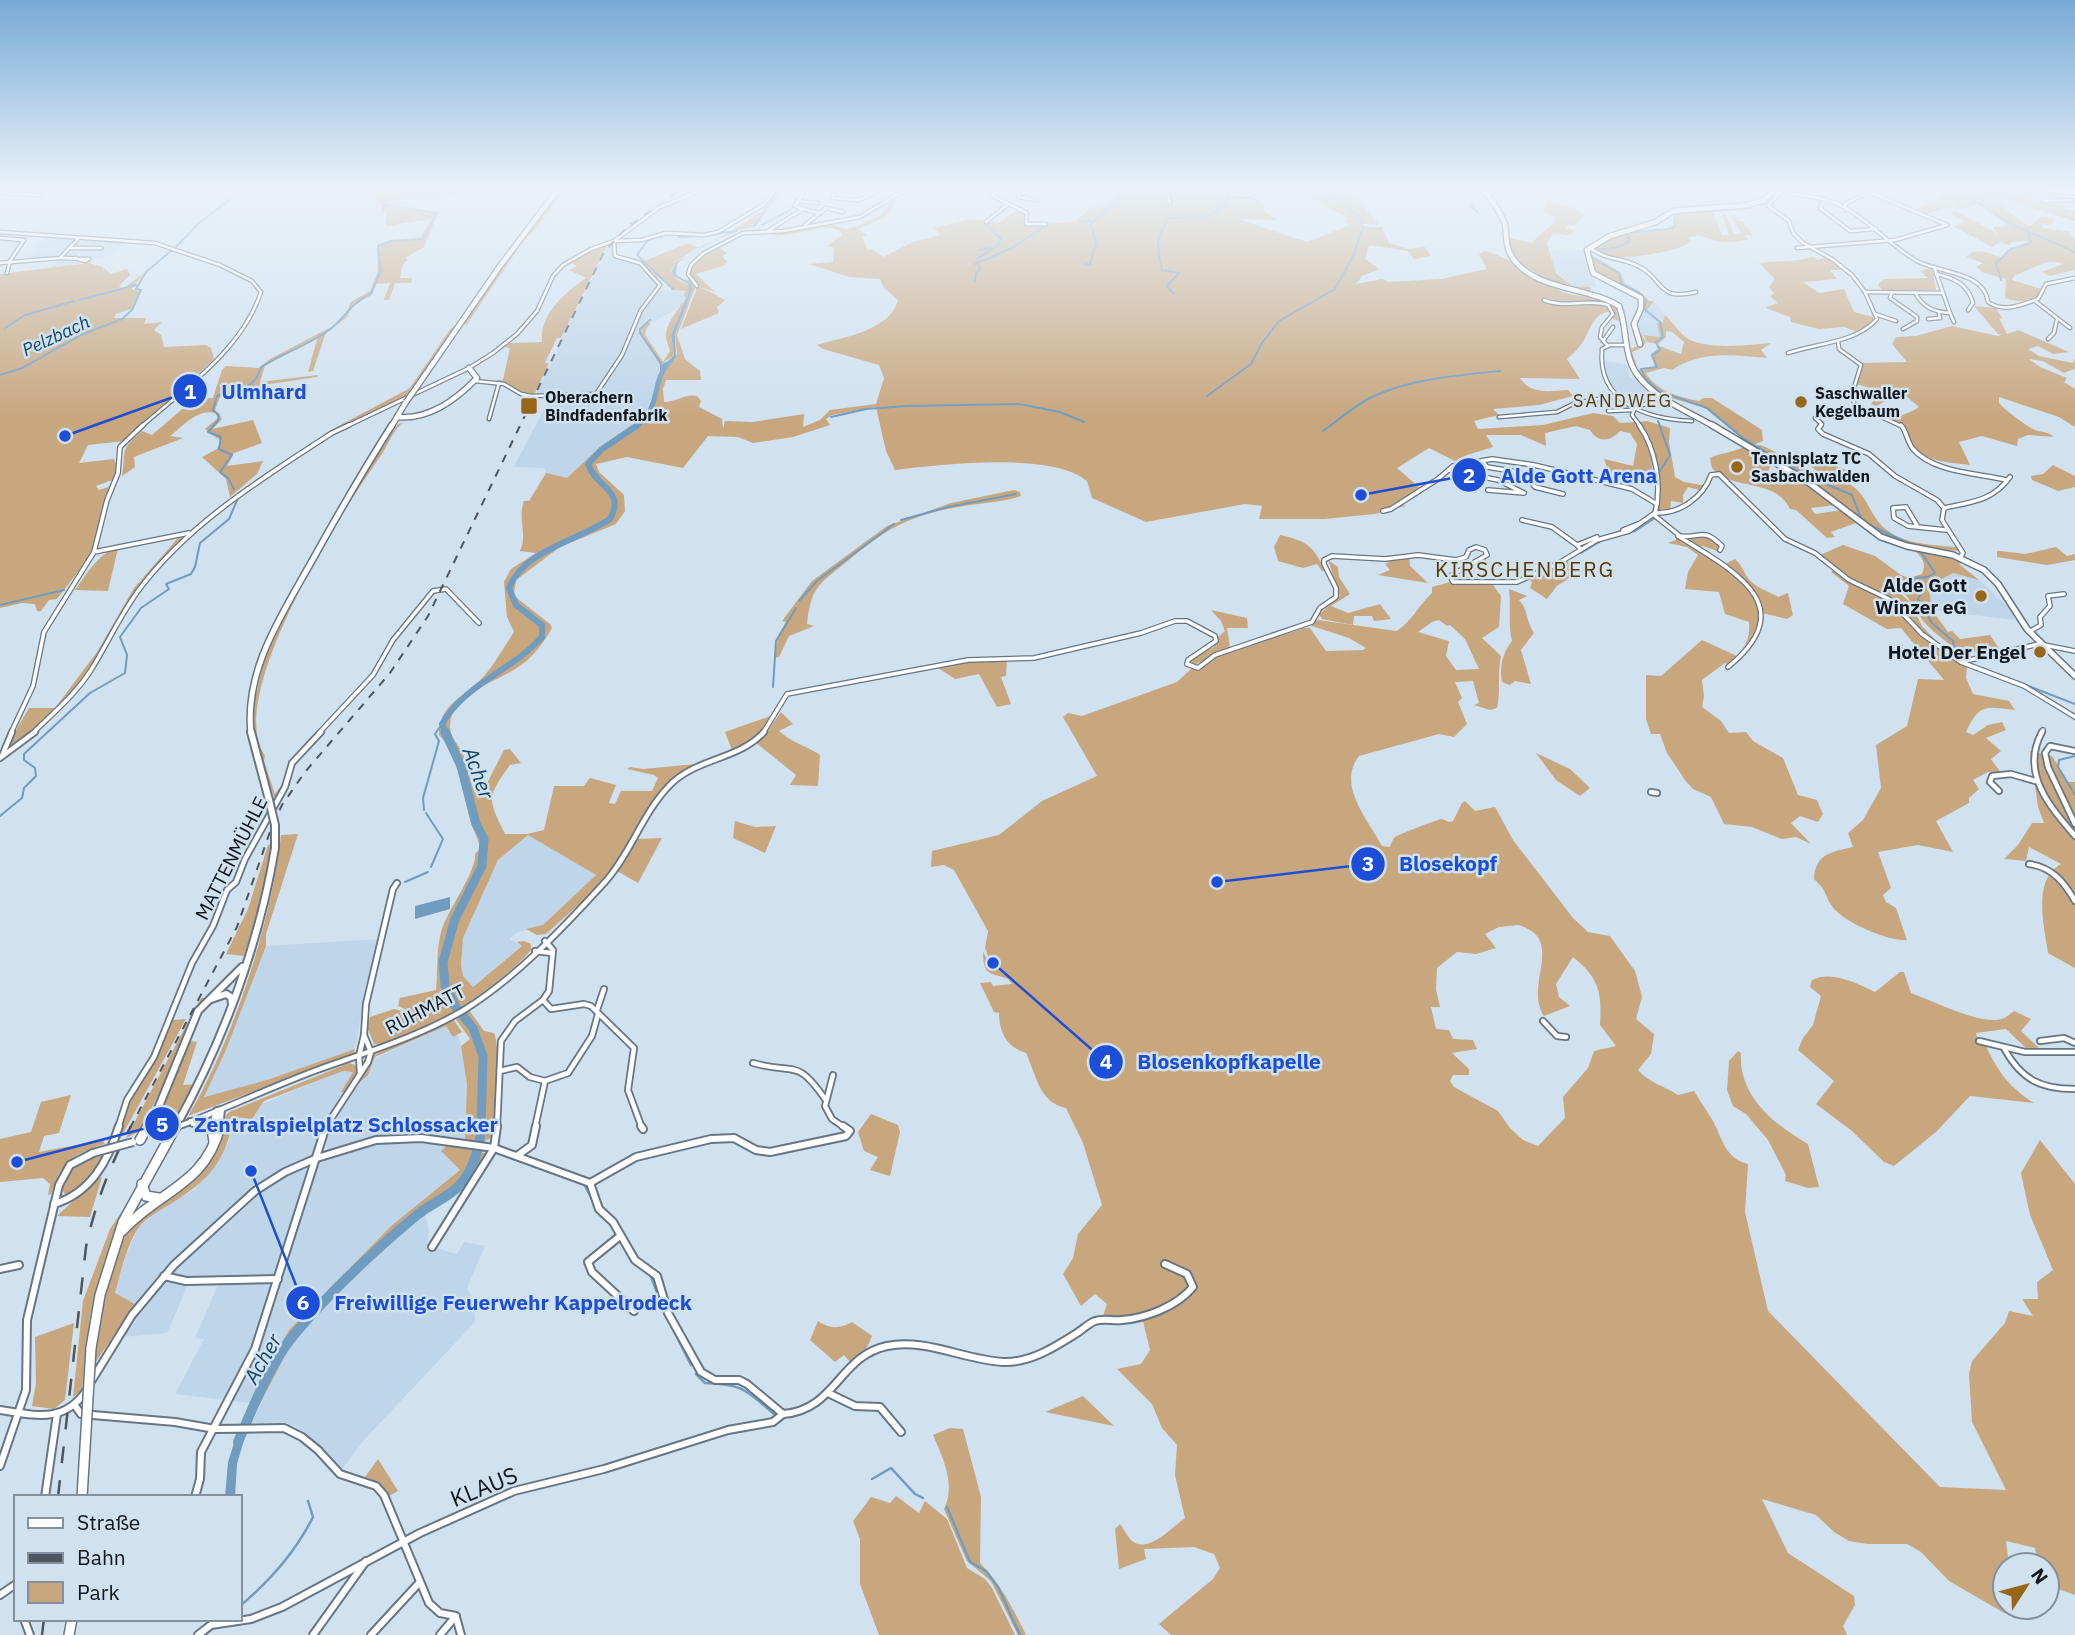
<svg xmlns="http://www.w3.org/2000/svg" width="2075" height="1635" viewBox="0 0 2075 1635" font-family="'IBM Plex Sans',sans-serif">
<rect width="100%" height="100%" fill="#d0e1f0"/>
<g fill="#bed5ea">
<polygon points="47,234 103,239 126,240 112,255 65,267 50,268 58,258 28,258"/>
<polygon points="615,243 617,254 642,262 658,285 656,290 686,291 682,306 651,323 645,323 640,333 660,365 652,408 640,423 601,446 567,479 546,473 544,468 514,467 550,398 535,397 604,253 611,244"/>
<polygon points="1579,249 1588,251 1596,287 1572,286 1553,268 1551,250 1571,253"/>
<polygon points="1654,301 1665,315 1664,322 1657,326 1661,335 1657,338 1641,335 1636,325 1643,310 1647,310"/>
<polygon points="1601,360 1627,365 1630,378 1637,378 1660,398 1631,409 1619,410 1609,399 1619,396 1605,378"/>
<polygon points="1953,573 1979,580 2009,608 2015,620 1932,610 1929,590 1932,584"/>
<polygon points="527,834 596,875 543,926 518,932 509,939 522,946 472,987 463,976 461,964 463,938 498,860"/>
<polygon points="380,939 365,991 355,1049 267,1080 203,1097 226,1050 266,946"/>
<polygon points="446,1026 453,1037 458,1035 461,1047 467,1086 465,1140 415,1134 366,1139 329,1149 324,1144 318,1145 313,1155 300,1161 301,1167 308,1171 288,1237 295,1237 318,1165 340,1152 378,1143 449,1144 460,1170 390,1227 289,1330 252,1403 175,1394 204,1339 195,1338 221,1278 191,1277 167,1333 122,1337 141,1307 115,1294 125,1258 139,1227 153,1215 195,1189 228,1144 234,1116 343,1070 353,1072 342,1092 349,1095 368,1075 376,1058"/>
<polygon points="425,1213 429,1232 427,1244 432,1247 457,1254 464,1242 485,1246 467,1288 474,1300 475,1322 363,1441 342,1469 300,1429 287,1423 252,1423 282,1358 299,1329 362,1267"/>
</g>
<g fill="#c8a77f" fill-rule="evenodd">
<polygon points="388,188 386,194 432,188 429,195 462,188 492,188 426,200 426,197 388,201 391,205 438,214 424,247 405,258 408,259 402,266 400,278 412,278 411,283 395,283 389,300 384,300 390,283 376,284 372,293 354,303 347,317 334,327 346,314 351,302 370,291 378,271 377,246 390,241 421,237 431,219 386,226 386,213 382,213 382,206 375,197 382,188"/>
<path d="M561 188H567C551 206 540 228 522 243L467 324 461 325Z"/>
<path d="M778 188H781C776 195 759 223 750 226 726 234 696 246 675 263L671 272 678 280 689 285V291L671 335 674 355 660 365 640 333 645 323H651L646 329 645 335 663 362 670 351C669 346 665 339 666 333 668 319 680 309 686 297L683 296 686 291 671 290V286L657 277 642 262 688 243 700 248 737 228 763 210 760 208Z"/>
<path d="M1124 188H1209L1212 194 1229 193 1228 188H1256L1241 191 1242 195 1248 194 1265 205 1263 210 1277 220 1238 219 1307 242 1350 225 1345 221 1348 218 1310 197 1322 194 1309 188C1351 188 1354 194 1379 225L1355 223 1368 227H1382L1389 243 1408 249 1425 247 1431 256 1414 259 1408 251 1369 245 1365 259 1379 269 1362 276 1356 284 1382 279 1389 282 1441 279 1487 269 1479 254 1485 251C1513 258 1535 280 1562 292 1577 298 1595 294 1610 302 1618 306 1618 313 1619 321L1613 319V312C1594 310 1591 329 1583 342 1579 348 1573 354 1567 359L1580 379 1520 378C1531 395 1550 391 1568 390L1573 396 1539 405 1493 409 1499 415 1474 421 1478 429 1543 425 1593 413 1613 416 1620 423 1635 422C1648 439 1652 457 1653 478L1609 473 1604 459 1633 466 1637 444 1630 433 1620 431C1610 442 1598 443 1590 430L1576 426 1545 433 1546 446 1521 435H1486L1493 447 1467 455 1457 462 1429 448 1397 468 1421 489 1402 502 1405 506 1375 514 1324 519H1259L1262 506 1245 504 1146 522 1092 498 1087 481C1052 451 940 465 895 470L886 451 876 407 832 415 826 419 830 425 793 437 753 443 738 437 708 436 683 468 627 457 596 464 599 472 624 495 625 511 616 524 560 547 516 580 514 594 518 599 550 624 552 628C545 641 533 657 521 665 499 682 452 692 450 725 449 736 459 745 463 754 470 768 469 786 479 799L504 750 510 749 521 763 510 765C487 797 487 798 505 834H527L544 830 554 786H584L590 778 616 785 609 803 615 804 621 791H652L658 778 654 775 627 769 630 767 643 769 696 764C651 788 644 828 616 865 597 891 570 912 546 934L537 935 526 929 543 925 596 875 528 835 498 860 463 938 461 964 463 976 473 987 522 946 517 942 524 941 531 944V950C504 983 416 1045 374 1044L368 1029 370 1017 394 1009 402 1011 405 1009 398 1006 400 998 436 990C438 971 436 947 442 929 449 908 477 871 475 854L480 849C479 839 474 832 471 823 463 795 460 756 439 735 439 704 463 698 481 679 493 667 504 647 514 632L507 617 504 582 511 569 536 553 520 551C528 535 517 518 524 501H529L546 473 567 478 601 446 647 415 652 408 660 371H665L677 354 675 334 692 291 690 283 684 281 689 279 696 286 677 335 685 359 700 371 701 380H666L663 389 664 402C676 402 686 393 697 396L701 401 699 407 722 419 723 429 725 421 752 422 804 414 803 427 820 420 830 410 876 404 884 378 879 365 823 349 817 345C843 337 890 331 898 300L884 288 880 279 849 277 809 264 833 262 834 248 827 246 842 235 837 229C816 224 793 238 771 235L832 225 846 229 855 227 881 215 891 202 898 198 887 216 858 229 867 235 862 237 868 250 872 249 883 257 913 242 941 235 934 228 971 219 999 223 1019 208 1027 213 1026 224 1031 226 1075 221 1092 207 1100 208Z"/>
<path d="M1961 188 2045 190 2024 196 2075 211V221L2002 198 2005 196 1985 199 1996 202 2027 225 2030 226 2042 216 2055 220 2050 225H2042V228L2072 232 2068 233 2075 238V270L2050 276 2042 272 2063 264C2047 256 2030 271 2015 275L2012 280 2041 289V294C2030 305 2019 302 2005 298L2006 279 1982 272 1977 267 1983 263 1966 257C1977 246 1989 253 2002 258L2006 251 2029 241 2012 242 2009 245 2000 242 1992 247 1953 226 1963 223V220L1949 213 1956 211 1998 234 1993 227 2009 226 1977 204 1959 209 1953 206 1926 214 1915 209 1942 200 1936 195 1965 193Z"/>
<path d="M1546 201 1576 209 1584 215 1576 226 1568 225 1565 228 1575 231 1568 235 1553 233 1547 243 1556 273 1572 286 1591 287 1590 293C1560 285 1528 276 1509 250V238L1531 243 1555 222 1554 216 1544 212Z"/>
<path d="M1749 206 1753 209 1713 212 1722 235H1729L1722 214 1726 215 1734 234H1741L1732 215H1734L1738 221H1743L1752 235H1745L1748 240C1738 241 1726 243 1717 241 1704 239 1702 232 1688 238L1691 241C1683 252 1620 260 1606 257 1601 255 1596 250 1592 248 1626 227 1636 234 1672 227L1674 222 1672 213Z"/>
<polygon points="732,238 735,239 719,247 727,253 722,256 727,262 723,266 696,274 715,292 701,287 725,300 717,307 719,313 681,329 697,288 701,287 690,278 690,270 705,253"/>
<path d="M608 244 561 338H557L545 363H549L534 395C519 393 509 384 494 381L503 380 510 348 504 347 510 343 542 342C539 314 566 292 586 278L569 270 577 266 569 262Z"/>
<polygon points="1590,249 1592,255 1621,273 1625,284 1642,293 1649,301 1654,301 1647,310 1643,310 1644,302 1633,291 1595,273 1588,251"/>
<path d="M1813 257 1818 260 1828 257 1846 270H1830L1837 279 1803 282 1819 293 1844 289 1854 312 1873 317V323L1855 331 1844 327 1819 329 1791 322 1790 317 1768 309 1766 307 1778 303 1770 296 1774 293 1769 287 1775 279 1759 263C1777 261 1796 262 1813 257Z"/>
<polygon points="89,263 103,267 102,274 104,268 111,274 127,269 130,275 119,286 123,289 144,273 132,289 140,292 131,309 116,314 114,318 146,318 144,324 162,322 154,330 161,335 164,347 206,345 211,348 214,359 125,441 88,445 79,463 114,459 117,467 115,479 96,486 99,490 111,486 91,555 57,599 49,600 41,611 37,611 35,604 22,603 0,608 0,274"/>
<polygon points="1927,269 1932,269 1936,290 1882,290 1878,284 1884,279 1928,278 1920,271"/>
<path d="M1974 306 1996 308 2003 319 1999 318 2007 334 2018 330 2069 352 2053 354 2038 346 2028 349 2039 356 2073 363 2075 359V369L2064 373 2043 361 2029 359 2040 367 2067 378 2064 382 2075 389V427L2059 417 1999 397V403C2006 411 2024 424 2033 429 2040 433 2046 430 2054 437L2028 435 2018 439 2017 446 1982 436 1959 442 1970 465C1936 461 1912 461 1904 423L1890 420 1865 408 1870 407C1889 418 1901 419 1919 407L1906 396H1893L1877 406 1871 404 1878 395V391L1854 383 1863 368 1861 363 1907 362 1892 344 1896 337 1916 336 1952 326 1998 336 2002 334H1998Z"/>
<path d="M1665 315C1672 321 1677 330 1684 336 1701 351 1749 345 1771 343L1761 350 1767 358C1732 355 1702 350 1672 370L1664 368 1646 373C1657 392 1679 397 1699 401L1703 398H1712L1762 430 1763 441 1751 446 1705 408 1661 395 1637 374 1629 350 1643 343 1636 325 1646 342 1642 348 1632 352 1638 370 1655 367 1651 354 1658 349 1656 345 1681 354 1684 342 1672 332 1666 331V337L1658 344 1647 342 1643 335 1660 337 1657 323 1663 322Z"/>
<path d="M331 327 326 332 313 371 308 372 318 336 265 366 260 382 318 375 317 377 256 386 249 394 220 397 215 410 222 419 212 429 253 420 262 443 234 453 227 466 263 461 257 474 230 497 226 479 202 457 217 449 221 441 205 429 218 418 215 413C198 408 183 426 170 436L183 438 134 457 135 467 122 476C127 449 118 452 142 431L152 435 194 399 213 398 222 370 226 366 259 368 270 359Z"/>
<polygon points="455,327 407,396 320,436 410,388 451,328"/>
<path d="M422 416C417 422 406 418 400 425 391 434 387 447 380 457 344 507 223 698 265 755L264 761 275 794 286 779 276 802 257 750 253 726 255 699 264 661 281 622 370 466 398 424Z"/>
<path d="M1647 421 1670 428 1669 442 1675 477 1684 482 1707 486 1703 491 1688 487 1683 495V503L1671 501 1670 513 1657 510C1662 481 1657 445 1639 422Z"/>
<path d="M1759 445C1769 446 1808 472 1821 480L1822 476 1794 451C1812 458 1855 470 1867 482L1847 483C1863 491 1866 503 1875 517 1891 544 1929 545 1957 547L1960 551 1918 547 1874 531 1828 493 1754 447Z"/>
<path d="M1744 447 1772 464 1763 480 1782 484 1791 475 1836 505 1811 508 1815 514 1842 510 1856 523 1831 532 1835 537 1827 538 1796 510 1790 509C1775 477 1733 492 1712 468L1710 458C1717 454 1734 452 1744 447Z"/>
<polygon points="2053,465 2075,476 2075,487 2058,491 2032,480 2031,476 2043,474"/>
<path d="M1014 490 1020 492 1021 496C1001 503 978 503 958 507 908 516 886 529 849 560 821 583 811 585 807 624L814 626 789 636 779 657 774 658 779 634 786 622 782 621 812 581 887 526 951 503Z"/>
<path d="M1699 534 1712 538 1721 548 1717 551 1703 546 1696 548 1728 571 1723 565 1735 559C1742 565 1743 571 1748 578 1754 587 1768 591 1778 597L1788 593 1793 615 1787 619 1762 613V606L1757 599C1766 627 1747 647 1729 665L1725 663 1702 680 1704 696 1702 707 1721 721 1729 733 1746 732 1753 741 1783 758 1798 795 1817 800 1823 814 1818 822 1800 816 1791 823 1811 844 1796 837 1782 839 1752 827 1724 824 1711 797 1693 789 1685 780 1667 753 1660 734H1651L1646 719V675L1661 676 1702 640 1737 656C1747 646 1750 636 1749 622L1725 614 1719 592 1685 589 1688 572 1698 555 1687 547 1668 543 1676 540V538L1689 540Z"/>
<path d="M1280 535C1307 541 1314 546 1325 571H1322L1317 564 1303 568 1278 561 1274 547Z"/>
<polygon points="183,537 141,585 90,668 71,694 40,725 7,751 8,744 29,708 55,708 97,652 134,588 177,539"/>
<path d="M1843 545 1875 556 1901 575 1909 578 1922 574C1927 563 1922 556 1913 550L1963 561 1959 564 1979 580 1953 573 1932 584 1929 590 1932 610 1948 632 1952 631 1960 639 1990 635 2000 650 1979 656 1968 646 1955 650V657L1949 652 1950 645C1942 638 1932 631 1925 623 1913 608 1908 592 1890 580L1887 582 1910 602 1922 626 1942 647 1923 633 1890 598 1851 579 1820 555Z"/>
<polygon points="2056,547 2067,556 2075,554 2075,560 2047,565 1997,557 1997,551 2000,551 2025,554"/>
<path d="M118 548 108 591 75 590C87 574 99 552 118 548Z"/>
<polygon points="1409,556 1410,566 1428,583 1378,575 1390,570 1385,564 1391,560"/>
<polygon points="1328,560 1338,567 1339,577 1350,594 1331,606 1348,613 1380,604 1391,619 1374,621 1372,616 1354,616 1353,625 1322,619 1319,614 1340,596"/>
<polygon points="1567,561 1580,571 1557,586 1547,599 1530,588 1532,582 1529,579"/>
<path d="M1834 570 1891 602 1915 630 1967 667 1966 678 1973 694 2009 701 2015 710C1985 706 1979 704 1966 732L1973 735 1988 725 2002 722 2006 730 1986 738 2001 751 1991 759 2001 773 1988 772 1973 780 1979 789 1969 798V803L1936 821 1953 852 1918 845 1878 852 1891 888 1883 895 1886 902 1896 908 1907 940C1890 942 1842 922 1832 906 1823 893 1829 893 1814 879 1815 854 1831 852 1853 847L1848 833 1863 820 1881 788 1876 745 1907 726 1918 679 1944 680 1901 628 1887 629 1843 604 1849 586 1831 572Z"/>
<path d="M1450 582 1493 585 1501 596 1499 627 1482 638 1501 656C1497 674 1501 690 1497 708L1490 710 1474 705 1479 703 1473 681 1455 682 1462 698 1458 702 1467 724 1454 737 1439 734 1359 756C1336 785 1369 821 1382 846L1390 847C1391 844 1392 840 1395 837 1397 835 1436 820 1442 819L1449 822 1453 821 1462 803 1465 801 1475 811 1495 807 1513 840 1573 918 1588 932 1610 936 1635 971 1642 997 1636 1019 1654 1034 1651 1054 1638 1070C1648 1082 1664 1086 1678 1095L1694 1091C1700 1101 1707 1111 1713 1121 1723 1140 1725 1158 1748 1164L1745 1212 1768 1311 1940 1487 2006 1490 1972 1422 1969 1374 1972 1361 2005 1323 2009 1311 2033 1316 2022 1299H2038L2037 1282 2053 1270 2030 1215 2021 1173 2040 1140 2075 1184V1595L2047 1585V1565H2038L2035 1548 2006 1541 2009 1565H2005L2006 1614 1949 1581 1921 1552 1907 1544H1867L1849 1541 1834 1532 1816 1515 1762 1499 1788 1553 1854 1596 1855 1605 1843 1626 1847 1635H1171L1159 1624 1213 1579 1220 1568 1214 1554 1194 1547 1144 1549 1146 1559 1119 1569 1115 1529 1120 1524C1124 1529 1128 1538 1132 1541 1149 1554 1172 1527 1185 1518L1175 1475 1177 1445 1162 1428 1152 1404 1117 1369 1141 1364 1150 1350 1142 1317 1103 1316 1107 1304 1095 1294 1081 1306 1063 1274 1073 1258 1078 1234 1102 1205 1083 1143 1066 1108C1039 1103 1036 1074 1026 1053 1007 1047 999 1033 999 1013L994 1012 980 983 991 982 993 986 1012 984 1008 979C989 972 983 976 983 951L990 967 998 964 995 960 990 961 985 948 988 931 954 870 944 865 931 867 932 851 999 835 1042 801 1097 776 1063 717 1068 713 1082 716 1177 682 1192 668H1199C1227 644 1270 641 1304 628H1310L1326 651 1363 650 1366 648 1349 638 1312 626 1311 624 1318 620 1396 631C1409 625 1420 604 1432 593V587ZM1439 620 1447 626 1450 625 1465 639 1479 669 1456 670 1446 656 1449 641 1418 632 1432 622ZM1518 925C1567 939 1523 984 1544 1016L1570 1006 1559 997 1556 984 1573 957C1599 978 1602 992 1600 1025L1616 1046 1594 1051 1588 1068 1563 1097 1565 1118 1538 1146 1523 1140 1510 1128 1498 1111 1454 1087 1450 1081 1453 1075H1469V1069L1452 1053 1477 1049 1473 1040 1453 1039 1449 1030 1436 1029 1431 1007H1440L1436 990 1437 968 1457 952 1476 954 1496 948 1485 934 1499 927Z"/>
<path d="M1509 589 1527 596 1519 600C1528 609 1526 622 1534 633L1521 650 1531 684 1515 681 1510 685 1502 682C1499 668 1503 652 1512 641 1508 625 1511 607 1509 589Z"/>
<polygon points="1211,610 1247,618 1248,628 1227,628 1230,648 1194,665 1189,660 1214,647 1218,637 1225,631 1221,621"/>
<polygon points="971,660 1007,660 1006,676 1001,677 1011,704 997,707 979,674 955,679 935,666"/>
<path d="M781 712 793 724 779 731C795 745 804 744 820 755L818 786 790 785 796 775 755 742 766 733Z"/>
<polygon points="776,714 761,734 732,750 725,732"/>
<path d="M2030 751 2052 756 2068 782H2075V968L2048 953C2044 925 2032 880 2061 864L2029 847 2026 861 2004 859 2018 845 2032 823H2044L2038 807Z"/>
<polygon points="1536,753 1570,769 1590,788 1580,796 1556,780"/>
<polygon points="735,821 755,827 776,826 765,853 733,838"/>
<path d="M298 834 266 934V946L226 1050 204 1097 267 1080 355 1049 354 1054 188 1116C233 1042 272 920 281 835Z"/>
<polygon points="662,838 638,883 617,871 637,839"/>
<polygon points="271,844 264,894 244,956 226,954 248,909 268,845"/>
<path d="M1900 972H1904L1911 993C1933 1001 1973 1021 1995 1020 2003 1020 2008 1016 2014 1011L2031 1019 2021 1031 2039 1048 2027 1049 2006 1029 1976 1033 1979 1043 1986 1046C1998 1072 2010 1088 2034 1103L1970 1096 1936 1132 1894 1166 1884 1162 1852 1131 1816 1104 1834 1081 1798 1050 1803 1038 1813 1025 1821 996 1810 987 1812 980C1831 970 1857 983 1875 992Z"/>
<polygon points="201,998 205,998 147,1118 140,1131 126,1138"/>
<path d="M469 1010 484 1031 494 1033C500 1047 502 1126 491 1137 485 1144 474 1141 465 1140L467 1085 461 1046 470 1039 455 1018Z"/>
<polygon points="186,1019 120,1139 116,1141 130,1098 155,1061 173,1020"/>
<polygon points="453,1019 462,1032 453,1037 446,1026 375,1057 368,1075 355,1087 374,1055"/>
<polygon points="190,1041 197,1042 183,1085 197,1084 175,1122 166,1125 161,1124 159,1118 161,1109"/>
<path d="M1738 1051 1741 1053C1738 1096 1775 1125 1808 1144L1819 1187 1808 1188 1785 1181 1786 1175 1768 1140 1746 1114 1733 1106 1727 1090 1729 1061Z"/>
<path d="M349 1063 358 1066V1072L344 1093 341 1092 353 1072 343 1071 264 1101 252 1119 234 1117C225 1163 209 1180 169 1205 159 1211 146 1218 139 1227 126 1246 121 1272 115 1293L135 1304 95 1363C99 1328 112 1239 139 1217 161 1198 189 1190 207 1166 220 1150 217 1125 229 1112Z"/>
<path d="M71 1095 59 1133 44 1136 39 1152 103 1140 105 1144C72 1154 62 1161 51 1194L48 1195 50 1184 43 1178 0 1182V1139L31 1132 41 1102Z"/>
<polygon points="871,1114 898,1125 900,1132 890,1176 870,1170 878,1157 864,1151 858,1132"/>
<polygon points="449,1144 488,1154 470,1180 404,1230 299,1329 250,1423 243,1423 266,1370 289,1330 390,1227 460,1170 441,1151"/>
<path d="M103 1155C95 1173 86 1190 65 1194L62 1190C70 1167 80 1161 103 1155Z"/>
<polygon points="102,1177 90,1217 57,1216 97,1179"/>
<polygon points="129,1201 109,1249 90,1316 82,1390 73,1397 83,1301 110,1229"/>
<path d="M818 1321C829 1329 840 1329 852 1322L872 1336 866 1350 851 1363 844 1355 835 1362 810 1340Z"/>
<polygon points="74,1323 65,1400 54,1409 32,1406 36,1383 35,1337"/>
<polygon points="1083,1396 1114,1426 1045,1412"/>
<path d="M950 1428 963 1429 981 1497 980 1563C1001 1585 1013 1608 1026 1635H1018L991 1581 967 1561 944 1509C956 1485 943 1458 933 1435Z"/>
<polygon points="378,1459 398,1491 389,1496 376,1481 365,1477"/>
<polygon points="896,1496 919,1513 925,1501 947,1519 967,1568 985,1579 992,1588 1015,1635 879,1635 860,1584 860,1539 853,1521 871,1497 890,1503"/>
</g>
<g fill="#709cc0">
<path d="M782 188H784L755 227C740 226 688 253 677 264L676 275 692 284V291L675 334 676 357 665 371H660V365L668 361 674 355 671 335 689 291 688 284 671 274 675 263 727 234 753 225Z"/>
<polygon points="450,897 450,909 415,919 415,906"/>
<polygon points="246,1433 237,1464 235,1497 225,1497 228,1462 237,1434"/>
</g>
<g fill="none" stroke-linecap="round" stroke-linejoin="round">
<g stroke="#709cc0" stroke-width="2">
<polyline points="1241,188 1244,194"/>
<polyline points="1315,188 1336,198 1362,219 1362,224"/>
<polyline points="1945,188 1979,203 2011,224 2075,252"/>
<polyline points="2027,188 2036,189"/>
<polyline points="1470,205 1478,213"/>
<polyline points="1708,210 1763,204 1780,188"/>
<polyline points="1080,221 1092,221"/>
<polyline points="762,225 790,210 802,192"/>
<polyline points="1632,232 1669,229 1675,226 1674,213"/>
<polyline points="713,234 736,231"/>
<polyline points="656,237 662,237"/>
<polyline points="678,237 701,236"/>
<polyline points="648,240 637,255 673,289"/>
<polyline points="176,247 198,224 245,188"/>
<polyline points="980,250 991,248"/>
<polyline points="1592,250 1616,248 1630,241 1626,232"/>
<polyline points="1591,257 1619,273 1621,283 1638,292 1646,301 1644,309 1660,322 1663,337 1656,342 1660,350 1652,355 1657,367 1641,369 1645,378 1659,391 1707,408 1743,438 1774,457 1809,477 1852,495 1861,518"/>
<polyline points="977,259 998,245 1001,239 986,225"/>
<polyline points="975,264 1012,248 1046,225"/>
<polyline points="1085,264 1090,265 1096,243 1091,224 1130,188"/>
<polyline points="2001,280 1996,263 2011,249 2031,243 2028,232"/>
<polyline points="975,281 976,273 981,268 979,266"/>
<path d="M1174 294 1167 286 1179 273 1162 270C1158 245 1153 240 1170 218 1197 216 1217 224 1230 194"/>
<polyline points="79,300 136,285"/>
<polyline points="650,320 640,329 640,333 662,365"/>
<polyline points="5,328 25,315 74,301"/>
<polyline points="0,375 22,368 81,335 122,319 132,310 141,290 136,289 146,272 171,251"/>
<polyline points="1207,396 1251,364 1262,343 1279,321 1335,289 1353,256 1363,227"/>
<polyline points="831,417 866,409 907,406 1019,404 1060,412 1084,422"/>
<polyline points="1658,421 1670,455 1658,474"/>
<path d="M1323 431C1339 420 1355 405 1372 397 1411 379 1458 375 1500 371"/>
<path d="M234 489 228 478 220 472 232 455 219 449 221 437 208 432 218 421 219 415 213 410 217 396C238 385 253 394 261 367 282 354 305 346 325 333 346 319 347 305 371 294L381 270 378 246 391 241 423 239 437 213 384 204 386 188"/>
<polyline points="1659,490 1659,510"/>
<polyline points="901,520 948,507 1016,494"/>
<polyline points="1868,524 1910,544"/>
<polyline points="1613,537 1635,531 1655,518"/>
<polyline points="1920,551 1935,573 1928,577 1914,578 1921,594 1918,599 1932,623 1953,641 1955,655 1963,661"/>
<polyline points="1581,553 1601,541"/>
<polyline points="799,601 817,581 894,524"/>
<polyline points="0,605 64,590"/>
<polyline points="1982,668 2075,704"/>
<polyline points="773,687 776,641 796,608"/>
<polyline points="2075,756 2059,760 2058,767 2075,795"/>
<polyline points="424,810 423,798 439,741 435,734 442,724"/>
<polyline points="426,813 443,839 431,867"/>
<polyline points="0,816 22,798 24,788 36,776 35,768 24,760 24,754 90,693 125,673 127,655 120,637 141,608 169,589 166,584 191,574 195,567 200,543 229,519 238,498"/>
<polyline points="405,882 428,872"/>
</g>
<g stroke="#709cc0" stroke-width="2.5">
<polyline points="583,1182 592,1199"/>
<polyline points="626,1251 633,1263 640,1267"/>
<polyline points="650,1274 664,1311"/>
<polyline points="668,1319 691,1365"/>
<path d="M696 1374 705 1383C743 1384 746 1390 774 1414"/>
<polyline points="872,1479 891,1468 915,1494 923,1498"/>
<polyline points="947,1507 970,1562 986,1571 998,1587 1020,1635"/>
<path d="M240 1606C271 1580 295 1553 313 1517L308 1501"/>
<polyline points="205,1635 212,1629"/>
</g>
<path stroke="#709cc0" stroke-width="5" d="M636 427C661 408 651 387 666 365"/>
<path stroke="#709cc0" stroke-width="6" d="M446 733 442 724C466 683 510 672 542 637V625L516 605 509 588C524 550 577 541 610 519 626 490 596 488 588 464L601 450 638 425"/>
<polyline stroke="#709cc0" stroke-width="9" points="445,732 461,766 476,824 484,839 482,866 455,919 443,962 445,985 455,1006 473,1028 483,1056 481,1128"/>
<path stroke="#709cc0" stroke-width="10" d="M238 1442C255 1403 270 1362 298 1330 334 1288 375 1250 417 1215 430 1204 449 1197 460 1185 473 1171 481 1144 481 1126"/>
<defs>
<g id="minor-far3">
<polyline points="834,188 833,198 859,200 884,188"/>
<polyline points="990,188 993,196 1027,213 1026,224 1046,224"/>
<polyline points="1017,188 1019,197 1035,200"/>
<polyline points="1166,188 1170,203"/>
<polyline points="1227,188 1230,194 1243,196 1272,188"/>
<path d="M1774 191C1792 195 1815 195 1833 202 1865 215 1887 244 1917 261 1938 273 1984 271 1988 302 2004 313 2021 305 2038 299L2046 284 2075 278"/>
<polyline points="0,193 39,195"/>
<path d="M1779 193 1768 206 1789 221 1793 233 1803 243 1832 259 1852 275 1865 292 1877 319C1856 343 1817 343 1788 353"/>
<polyline points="1825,200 1820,208 1850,231 1876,229"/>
<polyline points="797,201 818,203"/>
<polyline points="2043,201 2073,200"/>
<polyline points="803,209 819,213"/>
<polyline points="986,222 1008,204"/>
<polyline points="805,225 826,208 843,212"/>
<polyline points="768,231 803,209 795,206 806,188"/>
<path d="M0 232 155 243 220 265 252 281 261 292C242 350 185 388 141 427"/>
<polyline points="0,238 24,240 10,261 7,273"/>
<polyline points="615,241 642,240 666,233 704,235 718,232 763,205 777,188"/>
<polyline points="70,248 101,248"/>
<path d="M1590 248C1608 261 1619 257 1636 265 1665 278 1655 302 1696 292"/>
<polyline points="1797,248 1895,240 1947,225 1869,192 1845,204 1846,210"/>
<polyline points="61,258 89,259 85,261 75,258"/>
<polyline points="0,263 60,258 78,239"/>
<path d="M1936 274C1954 278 1968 284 1973 303L1968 310"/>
<polyline points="697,286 688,274 691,265 704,253 743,233 784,231 860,217 898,194 916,188"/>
<polyline points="1865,292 1941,293"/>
<polyline points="1892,292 1890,298 1917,317 1917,321 1903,329"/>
<path d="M1915 292C1922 307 1934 312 1950 313L1934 267"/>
<path d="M1544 300C1565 309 1587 298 1608 305L1613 314 1602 327 1600 337 1608 346"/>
<polyline points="2035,301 2070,328"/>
<polyline points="1950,313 1954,322"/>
<polyline points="1875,314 1896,321"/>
<polyline points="1928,319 1940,318 1939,313"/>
<polyline points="2048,339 2054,333 2057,319"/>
<polyline points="1603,341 1613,327"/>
<polyline points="1838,341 1839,349 1861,365 1853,391 1854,404 1903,427"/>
<path d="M1626 345H1610L1602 349C1597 403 1647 419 1692 421"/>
<polyline points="475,381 504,384 521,394 531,396 596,394 622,355 641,310 660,285 640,263 615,256 614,241"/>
<polyline points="1635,408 1632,415 1641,427"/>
<polyline points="1636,408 1662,397"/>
<polyline points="1608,411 1632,410"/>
<polyline points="1499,417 1557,412 1575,403 1617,396"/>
<polyline points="1815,418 1822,424 1820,427"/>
<polyline points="489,419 499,383"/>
<polyline points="345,427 469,368 493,353 517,334 537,311 553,276 563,265 591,249 614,241 660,207 708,188"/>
</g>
<g id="minor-far2">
<polyline points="1821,425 1818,429 1823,434 1869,454 1895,476 1937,500 1944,508"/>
<path d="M1901 425C1907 432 1907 442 1913 449 1934 473 1978 473 2006 480"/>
<polyline points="1483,462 1487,467 1518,472 1526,476 1535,487 1563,494"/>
<polyline points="1449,470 1498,480 1524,493 1488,490"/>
<path d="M1944 508C1971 502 1993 501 2010 477"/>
<polyline points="1944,508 1942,520 1963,553 1960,558"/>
<polyline points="1383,511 1391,509 1438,479 1453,466 1492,459 1534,465 1632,489 1657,504"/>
<path d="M1655 513C1679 514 1703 498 1711 475L1719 474 1785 539 1815 553 1849 580 1889 599 1922 634 1961 662 2024 686 2075 717"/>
<path d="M1654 515 1680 536C1701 539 1702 526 1722 546L1720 550"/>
<polyline points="1522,520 1552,527 1577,545"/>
<polyline points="1918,527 1906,507 1893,508 1894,518 1908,526 1946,530"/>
<polyline points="1623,530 1638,524"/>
<path d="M1678 536C1732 570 1804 605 1728 667"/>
<polyline points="1581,550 1577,545 1597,537"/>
<polyline points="94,552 189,533"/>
<polyline points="2029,632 2041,625 2040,617 2050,606 2048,596 2064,594"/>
<polyline points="1961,662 2039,644 2075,651"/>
<polyline points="11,733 33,686 44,632 94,552 107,500 118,473 120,447 143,425"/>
<path d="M33 733C53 713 76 694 91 670 108 643 121 613 141 587 192 521 263 478 332 433L349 425"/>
<polyline points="319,733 373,675 393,640 433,591 446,589 479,623"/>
<path d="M763 733 787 694 968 660 1034 658 1141 633 1175 621H1187L1215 636 1216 641 1188 660 1187 664 1198 668 1215 655 1312 622 1320 608 1336 597V588L1324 564V560L1332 556 1385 559 1418 555 1456 560 1466 557 1469 550 1476 547 1485 550 1487 555 1450 576 1453 582H1517L1559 563 1597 540 1629 531 1655 513C1662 485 1656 449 1639 425"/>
<polyline points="2041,733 2043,730"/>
</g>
<g id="minor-far1">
<path d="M2042 732C2020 772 2049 806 2075 836"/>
<polyline points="2075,751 2050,746 2045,753 2048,767 2075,824"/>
<polyline points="2,756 12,732"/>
<polyline points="0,758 35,732"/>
<polyline points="1999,791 1990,782 1992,776 2011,774 2035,781"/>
<polyline points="1651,792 1657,793"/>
<path d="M2029 864C2052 867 2064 882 2075 901"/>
<polyline points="535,951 552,953"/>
<polyline points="543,1000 551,1009 584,1004 591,1006 634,1048 628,1090 642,1128"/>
<polyline points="597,1010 604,989"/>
<polyline points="1543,1021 1557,1036 1566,1037"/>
<polyline points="1979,1041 2025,1052 2075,1052"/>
<polyline points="2040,1041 2064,1038 2075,1043"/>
<path d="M2005 1050C2022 1080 2041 1089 2075 1089"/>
<path d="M753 1063C795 1075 796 1057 825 1099"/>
<polyline points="500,1071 517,1067 530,1077 545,1081"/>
<polyline points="360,1073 359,1056 364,1035 366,1004 393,889 397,883"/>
<polyline points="833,1075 825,1106 832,1119 845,1128"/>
<path d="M190 1122C233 1105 274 1086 317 1070 367 1052 418 1037 464 1010 517 977 563 928 605 882 631 853 642 814 669 786 695 758 739 760 764 732"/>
<polyline points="118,1128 127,1100 154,1057 192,963 213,926 227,890 236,882 245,859 285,787 292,763 321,732"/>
<polyline points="325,1128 368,1062 371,1052 364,1035"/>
<polyline points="497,1128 501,1041 515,1021 543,1000 549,991 553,950 545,941"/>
<polyline points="535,1128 545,1081 568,1073 592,1036 598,1014"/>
</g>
<g id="minor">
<polyline points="641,1126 643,1129"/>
<polyline points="517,1156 532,1145 536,1126"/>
<path d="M590 1183 599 1209 613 1222 635 1260 657 1276 668 1313 701 1372 715 1380H739L747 1384 783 1414C836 1410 839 1356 887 1346 925 1338 965 1360 1003 1362 1030 1363 1055 1347 1077 1333 1083 1329 1088 1324 1095 1321 1104 1318 1112 1321 1122 1320 1147 1318 1177 1306 1193 1287L1187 1274 1165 1264"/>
<polyline points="590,1183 636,1157 711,1139 734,1138 756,1150 770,1152 846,1136 850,1131 843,1126"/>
<path d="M54 1204C91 1193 108 1161 119 1126"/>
<polyline points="620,1236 588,1262 592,1272 634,1311"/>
<polyline points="432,1247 494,1148 497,1126"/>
<polyline points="0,1269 19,1265"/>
<polyline points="164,1276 186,1281 278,1279"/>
<polyline points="92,1380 132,1315 174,1265 255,1191 285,1172 317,1158 376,1140 421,1138 494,1148 590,1183"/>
<polyline points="828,1393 855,1406 880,1407 901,1432"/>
<polyline points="76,1407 81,1414 175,1422 215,1429 284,1428 302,1437 318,1450 340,1474 376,1486 384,1495 429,1603 440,1613 456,1616"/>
<path d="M0 1410C35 1415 63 1424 86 1391"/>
<polyline points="0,1466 26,1390 27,1320 59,1185 70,1165 93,1153"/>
<polyline points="45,1497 57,1414"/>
<polyline points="195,1497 200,1479 201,1452 255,1349 326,1126"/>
<polyline points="0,1595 16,1584"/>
<polyline points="456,1617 461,1635"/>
<polyline points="24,1619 30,1635"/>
<polyline points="198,1635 211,1625 251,1619 282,1607 420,1533 514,1491 604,1469 728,1430 773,1422 783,1414"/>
<polyline points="313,1635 366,1561"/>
<polyline points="371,1635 419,1583"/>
<polyline points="440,1635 455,1617"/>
</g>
<g id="major-far3">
<path d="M1482 188C1490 199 1501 211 1505 225 1507 236 1505 247 1512 257 1534 291 1587 286 1619 306 1626 324 1624 342 1630 360 1640 394 1687 410 1715 427"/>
<polyline points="2037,188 2075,192"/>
<polyline points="1640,344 1634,324 1641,308 1641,298 1593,273 1587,250 1610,236 1656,222 1673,211 1748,205 1764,200 1776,188"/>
<polyline points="416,388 500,266 559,188"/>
<path d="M397 417C428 420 456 400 477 378L469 368"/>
<polyline points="391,427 406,402"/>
</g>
<g id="major-far2">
<polyline points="1712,425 1808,482 1881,537 1907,546 1953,555 1984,570 1998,584 2027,629 2075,676"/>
<path d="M251 733C244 669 283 613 313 559 338 514 364 469 392 425"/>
</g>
<g id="major-far1">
<polyline points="251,732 269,800"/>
<polyline points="211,999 226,994 231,997 232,1004"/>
<polyline points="156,1115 157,1128"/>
<polyline points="190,1122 211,1128"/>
<polyline points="147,1128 157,1111 198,1011 242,967"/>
<path d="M175 1128C223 1042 259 945 275 848"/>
<polyline points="212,1128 217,1111"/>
<polyline points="219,1128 221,1110"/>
</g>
<g id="major">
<polyline points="157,1126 158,1134"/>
<polyline points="205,1126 212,1128 214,1142"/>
<polyline points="140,1140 148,1126"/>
<polyline points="142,1184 146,1196 159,1198"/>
<path d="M122 1231C158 1191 206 1185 220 1126"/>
<polyline points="91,1348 100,1295 123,1222 176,1126"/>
<polyline points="69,1635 72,1619"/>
</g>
</defs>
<use href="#minor-far3" stroke="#667684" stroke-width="5"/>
<use href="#minor-far2" stroke="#667684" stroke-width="6"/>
<use href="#minor-far1" stroke="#667684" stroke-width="8"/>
<use href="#minor" stroke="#667684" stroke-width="10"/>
<use href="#major-far3" stroke="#667684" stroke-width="7"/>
<use href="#major-far2" stroke="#667684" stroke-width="8"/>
<use href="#major-far1" stroke="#667684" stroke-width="10"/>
<use href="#major" stroke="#667684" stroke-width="12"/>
<use href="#minor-far3" stroke="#fff" stroke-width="2.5"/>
<use href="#minor-far2" stroke="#fff" stroke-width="3.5"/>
<use href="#minor-far1" stroke="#fff" stroke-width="4.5"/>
<use href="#minor" stroke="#fff" stroke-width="6"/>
<use href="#major-far3" stroke="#fff" stroke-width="4.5"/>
<use href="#major-far2" stroke="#fff" stroke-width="5"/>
<use href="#major-far1" stroke="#fff" stroke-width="6"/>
<use href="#major" stroke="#fff" stroke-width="9"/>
<polyline stroke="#4d565e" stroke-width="2" stroke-dasharray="8 8" stroke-linecap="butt" points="130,1128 237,927 272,826 282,805 305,772 390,673 428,616 604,252 626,228 683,188"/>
<g stroke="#4d565e" stroke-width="2.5" stroke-dasharray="17 17" stroke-linecap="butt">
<path d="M58 1497 86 1247C95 1204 110 1165 131 1126"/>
<polyline points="42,1635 44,1619"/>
</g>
<defs>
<polyline id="minor-bridge-far1" points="174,1128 190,1122"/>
<g id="minor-bridge">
<polyline points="163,1132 179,1126"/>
<polyline points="93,1153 133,1142"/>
</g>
<polyline id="major-bridge-far2" points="406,402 416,388"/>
<polyline id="major-bridge-far1" points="269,800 275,825 275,848"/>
<polyline id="major-bridge" points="82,1497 91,1348"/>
</defs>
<use href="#minor-bridge-far1" stroke="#667684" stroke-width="8" stroke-linecap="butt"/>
<use href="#minor-bridge" stroke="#667684" stroke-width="10" stroke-linecap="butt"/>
<use href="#major-bridge-far2" stroke="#667684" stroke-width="7" stroke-linecap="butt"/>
<use href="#major-bridge-far1" stroke="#667684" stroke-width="10" stroke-linecap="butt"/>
<use href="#major-bridge" stroke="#667684" stroke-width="12" stroke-linecap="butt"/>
<use href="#minor-bridge-far1" stroke="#fff" stroke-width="4.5"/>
<use href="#minor-bridge" stroke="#fff" stroke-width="6"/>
<use href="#major-bridge-far2" stroke="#fff" stroke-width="4.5"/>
<use href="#major-bridge-far1" stroke="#fff" stroke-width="6"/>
<use href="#major-bridge" stroke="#fff" stroke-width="9"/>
</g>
<linearGradient id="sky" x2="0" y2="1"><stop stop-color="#78aad8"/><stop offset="0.45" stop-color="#eaf2f8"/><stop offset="1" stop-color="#eaf2f8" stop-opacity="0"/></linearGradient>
<rect width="2075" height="417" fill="url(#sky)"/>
<g fill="#986619" stroke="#d0e1f0" stroke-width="2.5">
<circle cx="1801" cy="402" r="7"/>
<rect x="520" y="397" width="18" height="18" rx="3.5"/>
<circle cx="1737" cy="467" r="7"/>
<circle cx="1981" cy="596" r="7"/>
<circle cx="2040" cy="652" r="7"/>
</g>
<g text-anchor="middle" stroke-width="5" stroke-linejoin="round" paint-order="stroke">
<g font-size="16" font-weight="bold" fill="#11171c" stroke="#d0e1f0" text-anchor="start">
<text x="1815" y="399">Saschwaller<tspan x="1815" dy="18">Kegelbaum</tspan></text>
<text x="545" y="403">Oberachern<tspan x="545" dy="18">Bindfadenfabrik</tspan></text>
<text x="1751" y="464">Tennisplatz TC<tspan x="1751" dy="18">Sasbachwalden</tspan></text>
</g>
<g font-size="18" font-style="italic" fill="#114569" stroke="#d0e1f0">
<text transform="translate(56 336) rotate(-25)" y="6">Pelzbach</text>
</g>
<g font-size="18" letter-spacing="2" fill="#5a3900" stroke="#d0e1f0">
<text x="1623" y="407">SANDWEG</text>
</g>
<g font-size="19" font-weight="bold" fill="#11171c" stroke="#d0e1f0" text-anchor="end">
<text x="1967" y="592">Alde Gott<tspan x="1967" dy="22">Winzer eG</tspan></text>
<text x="2026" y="659">Hotel Der Engel</text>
</g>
<g font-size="19" fill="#11171c" stroke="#d0e1f0">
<text transform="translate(231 858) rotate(-63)" y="7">MATTENMÜHLE</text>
<text transform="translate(425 1009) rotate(-27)" y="7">RUHMATT</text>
</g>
<g font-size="21" letter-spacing="2" fill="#5a3900" stroke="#d0e1f0">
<text x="1525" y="577">KIRSCHENBERG</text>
</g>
<g font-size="21" font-style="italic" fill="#114569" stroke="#d0e1f0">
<text transform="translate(478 773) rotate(70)" y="7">Acher</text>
<text transform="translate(263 1359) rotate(-60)" y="7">Acher</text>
</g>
<g font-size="23" fill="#11171c" stroke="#d0e1f0">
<text transform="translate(484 1487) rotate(-22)" y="8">KLAUS</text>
</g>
</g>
<path fill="none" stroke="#1d4ed8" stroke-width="2.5" d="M65 436L190 391M1361 495L1469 475M1217 882L1368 864M993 963L1106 1062M17 1162L162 1124M251 1171L303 1303"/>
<g fill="#1d4ed8" stroke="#d0e1f0" stroke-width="2.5">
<circle cx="65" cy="436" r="7"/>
<circle cx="1361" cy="495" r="7"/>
<circle cx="1217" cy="882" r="7"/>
<circle cx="993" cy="963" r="7"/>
<circle cx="17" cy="1162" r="7"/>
<circle cx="251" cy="1171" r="7"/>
<circle cx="190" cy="391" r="18"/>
<circle cx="1469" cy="475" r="18"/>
<circle cx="1368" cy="864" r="18"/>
<circle cx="1106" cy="1062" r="18"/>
<circle cx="162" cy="1124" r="18"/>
<circle cx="303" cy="1303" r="18"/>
</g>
<g font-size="21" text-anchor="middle" font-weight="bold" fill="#fff">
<text x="190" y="399">1</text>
<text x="1469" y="483">2</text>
<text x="1368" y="871">3</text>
<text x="1106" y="1069">4</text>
<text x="162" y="1132">5</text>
<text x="303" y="1310">6</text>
</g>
<g font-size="21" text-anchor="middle" font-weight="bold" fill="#1d4ed8" stroke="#d0e1f0" stroke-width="5" stroke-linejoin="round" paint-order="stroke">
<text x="264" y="399">Ulmhard</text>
<text x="1579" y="483">Alde Gott Arena</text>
<text x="1448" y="871">Blosekopf</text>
<text x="1229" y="1069">Blosenkopfkapelle</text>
<text x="346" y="1132">Zentralspielplatz Schlossacker</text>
<text x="513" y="1310">Freiwillige Feuerwehr Kappelrodeck</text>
</g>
<rect x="14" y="1495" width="228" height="126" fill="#d0e1f0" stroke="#84909b" stroke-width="2"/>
<rect x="28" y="1518" width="35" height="10" fill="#ffffff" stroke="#84909b" stroke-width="2"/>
<text x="77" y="1530" font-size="21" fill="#11171c">Straße</text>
<rect x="28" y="1553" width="35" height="10" fill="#4d565e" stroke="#84909b" stroke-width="2"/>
<text x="77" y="1565" font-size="21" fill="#11171c">Bahn</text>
<rect x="28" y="1582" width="35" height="21" fill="#c8a77f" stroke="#84909b" stroke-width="2"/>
<text x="77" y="1600" font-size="21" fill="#11171c">Park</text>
<g transform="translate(2026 1586) rotate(54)"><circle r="33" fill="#d0e1f0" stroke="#84909b" stroke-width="2"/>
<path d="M0-5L12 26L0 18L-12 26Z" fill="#986619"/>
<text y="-10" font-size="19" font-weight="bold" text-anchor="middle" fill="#11171c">N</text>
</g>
</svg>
